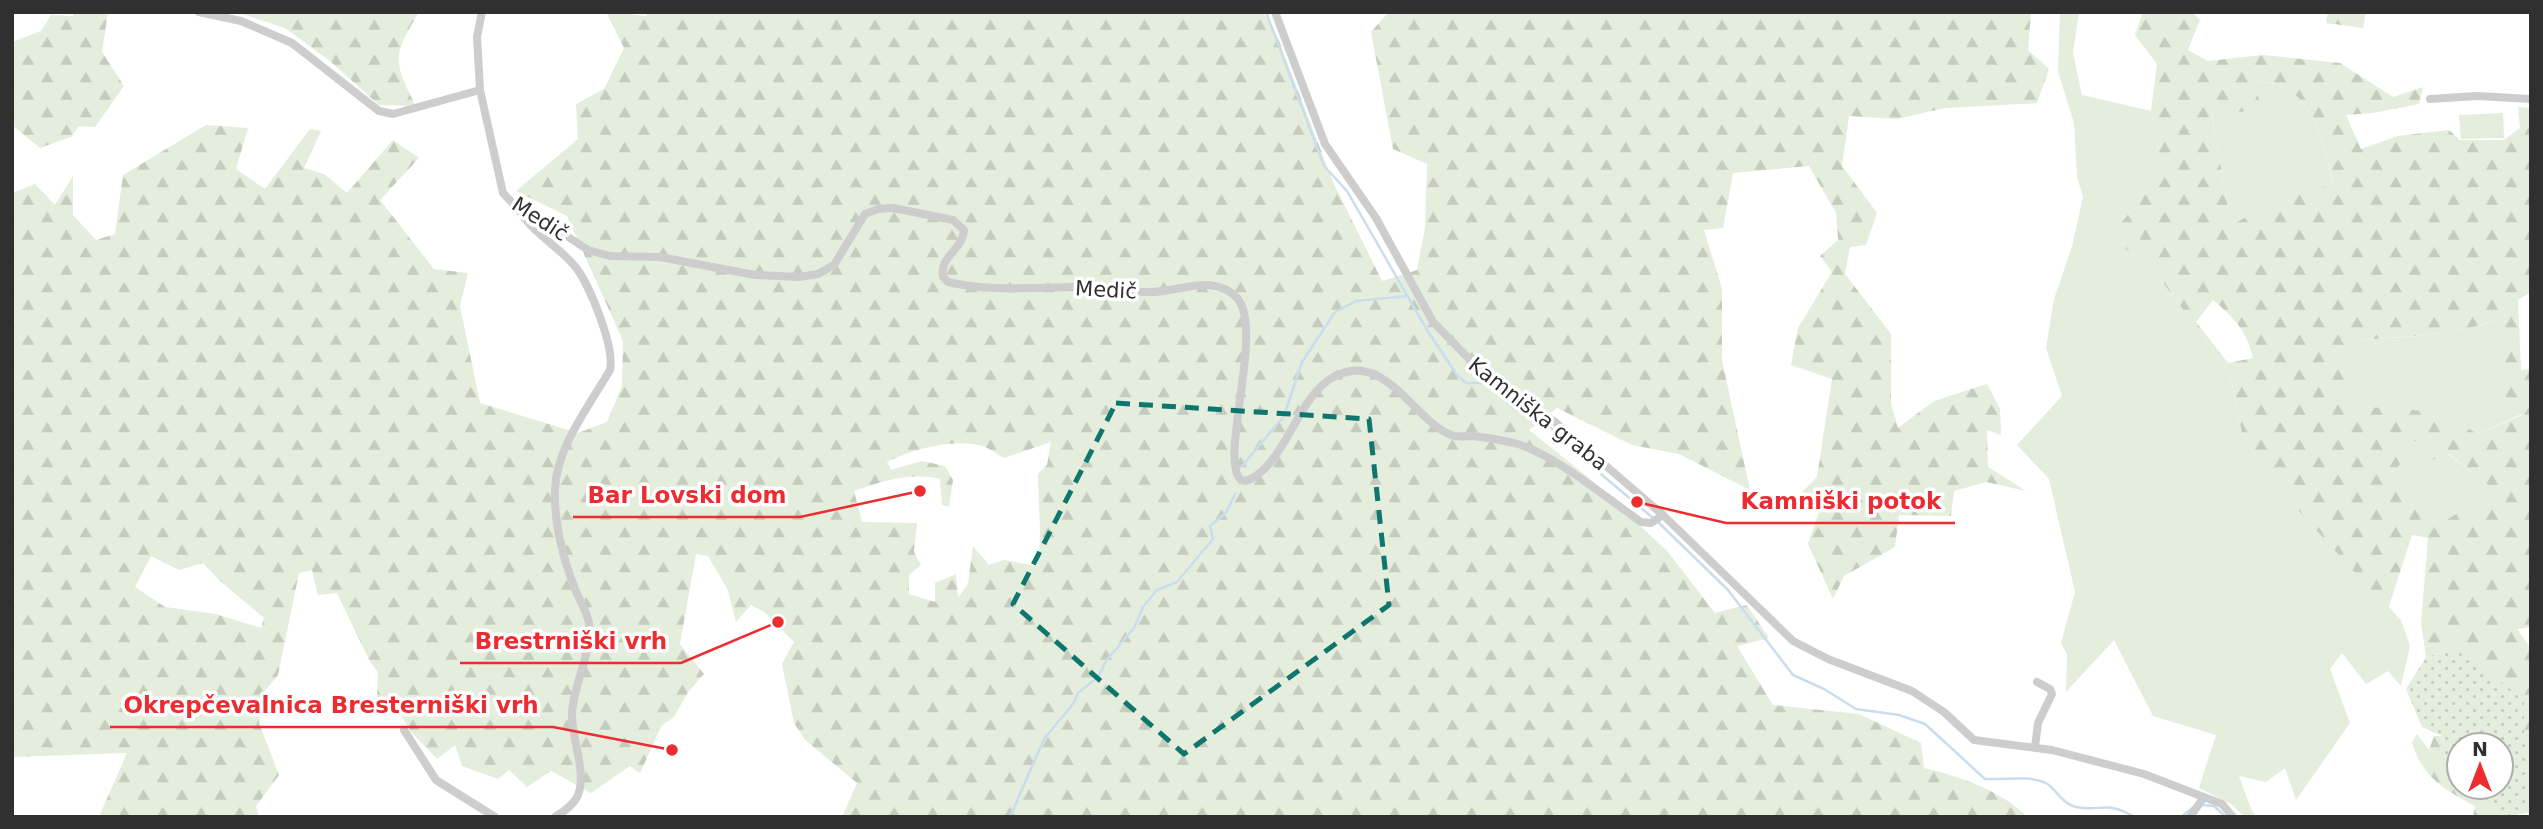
<svg xmlns="http://www.w3.org/2000/svg" width="2543" height="829" viewBox="0 0 2543 829" font-family="'DejaVu Sans',sans-serif">
<defs>
<pattern id="forest-firs" width="22" height="20" patternUnits="userSpaceOnUse" patternTransform="scale(1.75)"><rect width="22" height="20" fill="#e5eddd"/><path d="M5 1l3.5 6h-7zM16 11l3.5 6h-7z" fill="#c5ccbe"/></pattern>
<pattern id="garden-dots" width="8" height="8" patternUnits="userSpaceOnUse" patternTransform="scale(1.75)"><rect width="8" height="8" fill="#e5eddd"/><path d="M2 2h.1M6 6h.1" fill="none" stroke="#c5ccbe" stroke-width="1.8" stroke-linecap="round"/></pattern>
</defs>
<rect width="100%" height="100%" fill="#fff"/>
<g fill="#e5eddd">
<polygon points="2060,12 2079,12 2073,53 2082,95 2151,111 2163,171 2121,223 2124,248 2153,269 2230,374 2242,433 2269,478 2401,620 2410,646 2401,686 2388,671 2366,684 2342,653 2330,669 2350,723 2296,800 2285,768 2266,782 2239,776 2252,811 2257,817 2245,817 2231,804 2199,788 2216,735 2153,716 2114,640 2066,692 2067,654 2061,643 2075,592 2049,479 2017,445 2062,396 2046,348 2054,299 2072,247 2083,197 2077,177 2074,123 2058,72"/>
<path d="M2251 80C2315 84 2320 134 2334 185L2287 196 2231 226 2212 116 2261 108Z"/>
<polygon points="2503,113 2504,138 2461,139 2459,115"/>
<path d="M2506 314C2498 355 2492 381 2522 414L2477 434C2469 429 2462 423 2454 418 2437 409 2373 409 2349 406L2348 341C2392 337 2470 337 2506 314Z"/>
<polygon points="2401,441 2431,441 2508,500 2460,512 2444,521 2428,509 2409,510 2392,472 2403,462"/>
</g>
<g fill="url(#forest-firs)" fill-rule="evenodd">
<polygon points="74,12 108,12 102,52 124,86 95,127 79,126 71,137 40,148 12,125 12,42 41,31 51,15 73,16"/>
<path d="M236 12H419C393 56 392 60 416 106L379 105 330 61 285 28Z"/>
<path d="M606 12 647 16 646 12H1263L1278 38 1333 182 1382 281 1417 270 1425 228 1427 164 1393 149 1371 32 1389 12H2031L2028 50 2049 69 2037 103 1945 108 1897 119 1849 116 1842 166 1877 213 1866 245 1850 247 1845 274 1891 334V403L1898 428 1934 401 1987 384 2000 409 2001 435 1987 430 1988 467 2026 491 1986 482 1954 491 1951 516 1899 515 1895 547 1844 576 1833 599 1808 544 1819 512 1802 492 1817 477 1832 379 1791 365 1798 328 1832 272 1820 256 1838 240 1836 213 1809 166 1733 173 1723 228 1704 230 1722 289V360L1750 490 1679 454 1632 445 1557 408 1529 430 1589 478 1668 552 1715 613 1747 605 1769 638 1737 646 1773 705 1859 714 1921 743 1924 768C1958 776 2003 791 2027 817H842L857 783 805 740 794 723 782 664 794 642 764 612 751 605 736 622 728 590 708 556 696 554 680 644 704 674 688 692 674 717 662 725 640 773 630 766 591 793 551 771 527 787 509 770 498 779 462 766 455 745 437 759 411 732 398 710 377 700 378 672 369 660 337 593 318 595 312 570 299 573 278 675 264 692 259 723 279 775 256 806 259 817H99L127 753 12 757V193L35 184 55 205 73 176V215L96 240 115 234 123 175 206 125 248 128 236 169 265 189 310 129 321 131 304 168 324 174 347 193 393 140 419 158 380 200 434 269 468 273 460 306 480 403 578 433 607 422 622 386 623 341 567 216 516 191 578 139 576 104 604 89 624 48ZM1051 442 1047 465 1038 474C1038 505 1043 536 1037 566L1004 560 989 565 973 546 968 584 958 598 956 574 935 583V602L909 594V575L921 565 914 552 917 523 862 522 854 491C884 481 908 472 940 479L942 505 949 507 953 480 945 466 922 461 891 470 887 462C913 449 956 437 985 447 991 449 998 455 1004 458ZM151 556 179 570 203 563 218 579 264 618 261 628 216 614 165 607 135 587Z"/>
<path d="M2143 12H2192L2200 20 2188 50 2208 61 2263 55 2340 63 2393 97 2423 87 2419 104 2373 113 2346 115 2361 149 2398 136 2449 130 2460 140H2504L2520 128 2518 107 2531 108V292L2518 300 2521 370 2531 369V627L2517 629 2531 649V744L2524 746 2456 649 2426 657 2421 623 2428 538 2412 535 2388 609 2269 478 2242 433 2230 374 2153 269 2124 248 2121 223 2163 171 2151 111 2157 64 2135 35ZM2252 80C2315 84 2320 134 2334 184L2287 196 2231 225 2212 117 2262 108ZM2213 300C2234 318 2247 331 2253 358L2228 363 2196 322ZM2506 314C2501 339 2491 375 2507 398 2511 404 2517 409 2522 415L2477 434C2469 429 2462 423 2454 418 2437 409 2374 408 2350 406L2348 341C2396 336 2464 338 2506 314ZM2402 441H2430L2432 460 2449 454 2507 500 2460 512 2444 521 2428 509H2409L2410 497 2392 472 2403 462Z"/>
<polygon points="2328,12 2366,12 2363,28 2326,23"/>
<path d="M2417 734 2429 750 2434 736H2442L2448 771 2459 778V787C2482 787 2492 801 2507 817H2473L2475 806C2445 790 2422 777 2412 743Z"/>
</g>
<polygon fill="url(#garden-dots)" points="2456,649 2524,699 2524,745 2531,744 2531,812 2507,817 2474,787 2501,787 2501,745 2459,745 2459,778 2448,771 2442,736 2422,727 2406,689 2426,657"/>
<g fill="none" stroke-linecap="round" stroke-linejoin="round">
<g stroke="#c9ddee" stroke-width="2.5">
<polyline points="1266,12 1324,166 1347,191 1427,330 1457,375 1466,383 1486,383 1516,410 1542,421 1572,444 1588,463 1653,518"/>
<polyline points="1242,466 1284,416 1302,362 1335,312 1356,301 1408,296"/>
<path d="M1658 522 1728 590 1793 675 1824 689 1856 709 1899 715 1925 724 1985 779C2003 780 2029 775 2046 783 2057 790 2061 803 2076 807 2101 812 2108 800 2134 817"/>
<polyline points="2202,805 2214,806 2226,817"/>
<polyline points="1010,817 1044,739 1073,704 1078,693 1099,676 1106,661 1134,628 1143,607 1157,590 1177,582 1213,539 1210,526 1226,513 1235,494"/>
<polyline points="2181,817 2195,806"/>
</g>
<g stroke="#cdcdcd" stroke-width="8">
<polyline points="199,12 241,21 292,43 379,111 393,114 480,90"/>
<path d="M482 12 477 37 480 90 503 193 519 210 544 221 588 250 610 256 660 257 755 275 799 277 818 274 834 265 865 214 878 209 893 208 953 220 964 230C963 250 939 256 943 277L948 282C991 292 1032 287 1075 287 1100 288 1125 292 1150 292 1170 292 1189 284 1209 285 1219 286 1230 290 1237 298 1265 329 1218 460 1241 480L1246 481C1284 467 1296 401 1330 379 1383 346 1412 419 1451 435 1458 438 1465 436 1472 436 1485 437 1501 440 1514 443 1553 453 1607 498 1641 522L1651 523 1663 515"/>
<polyline points="1275,12 1325,144 1376,218 1433,322 1479,369 1555,422 1663,515 1793,641 1828,659 1912,691 1944,712 1974,740 2052,750 2144,774 2222,804 2233,817"/>
<polyline points="2430,99 2477,96 2531,99"/>
<path d="M519 210C532 232 556 245 573 264 589 281 615 348 610 370 589 406 556 448 555 490 554 523 563 558 575 589 579 599 587 612 589 623 593 651 572 686 572 716 572 740 587 773 578 795 574 805 563 812 555 817"/>
<polyline points="404,730 436,780 495,817"/>
<polyline points="2035,747 2038,723 2052,694 2050,689 2037,682"/>
<polyline points="2190,817 2204,797"/>
</g>
</g>
<path fill="none" stroke="#0f766e" stroke-width="5" stroke-dasharray="14 9" stroke-linejoin="round" d="M1116 403 1369 419 1389 605 1184 754 1013 604Z"/>
<g text-anchor="middle" stroke-width="7" stroke-linejoin="round" paint-order="stroke">
<g font-size="21" fill="#303030" stroke="#fff">
<text transform="translate(540 219) rotate(33)" y="7">Medič</text>
<text transform="translate(1106 290) rotate(3)" y="7">Medič</text>
<text transform="translate(1538 414) rotate(38)" y="7">Kamniška graba</text>
</g>
</g>
<path fill="none" stroke="#ec2c30" stroke-width="2.5" d="M920 491L800 517H573M1637 502L1726 523H1955M778 622L681 663H460M672 750L553 727H110"/>
<g fill="#ec2c30" stroke="#fff" stroke-width="2.5">
<circle cx="920" cy="491" r="7"/>
<circle cx="1637" cy="502" r="7"/>
<circle cx="778" cy="622" r="7"/>
<circle cx="672" cy="750" r="7"/>
</g>
<g font-size="23" text-anchor="middle" font-weight="bold" fill="#ec2c30" stroke="#fff" stroke-width="7" stroke-linejoin="round" paint-order="stroke">
<text x="687" y="503">Bar Lovski dom</text>
<text x="1841" y="509">Kamniški potok</text>
<text x="571" y="649">Brestrniški vrh</text>
<text x="331" y="713">Okrepčevalnica Bresterniški vrh</text>
</g>
<rect width="2543" height="829" fill="none" stroke="#303030" stroke-width="28"/>
<g transform="translate(2480 766)"><circle r="33" fill="#ffffff" stroke="#acacac" stroke-width="2"/>
<path d="M0-5L12 26L0 18L-12 26Z" fill="#ec2c30"/>
<text y="-10" font-size="19" font-weight="bold" text-anchor="middle" fill="#303030">N</text>
</g>
</svg>
